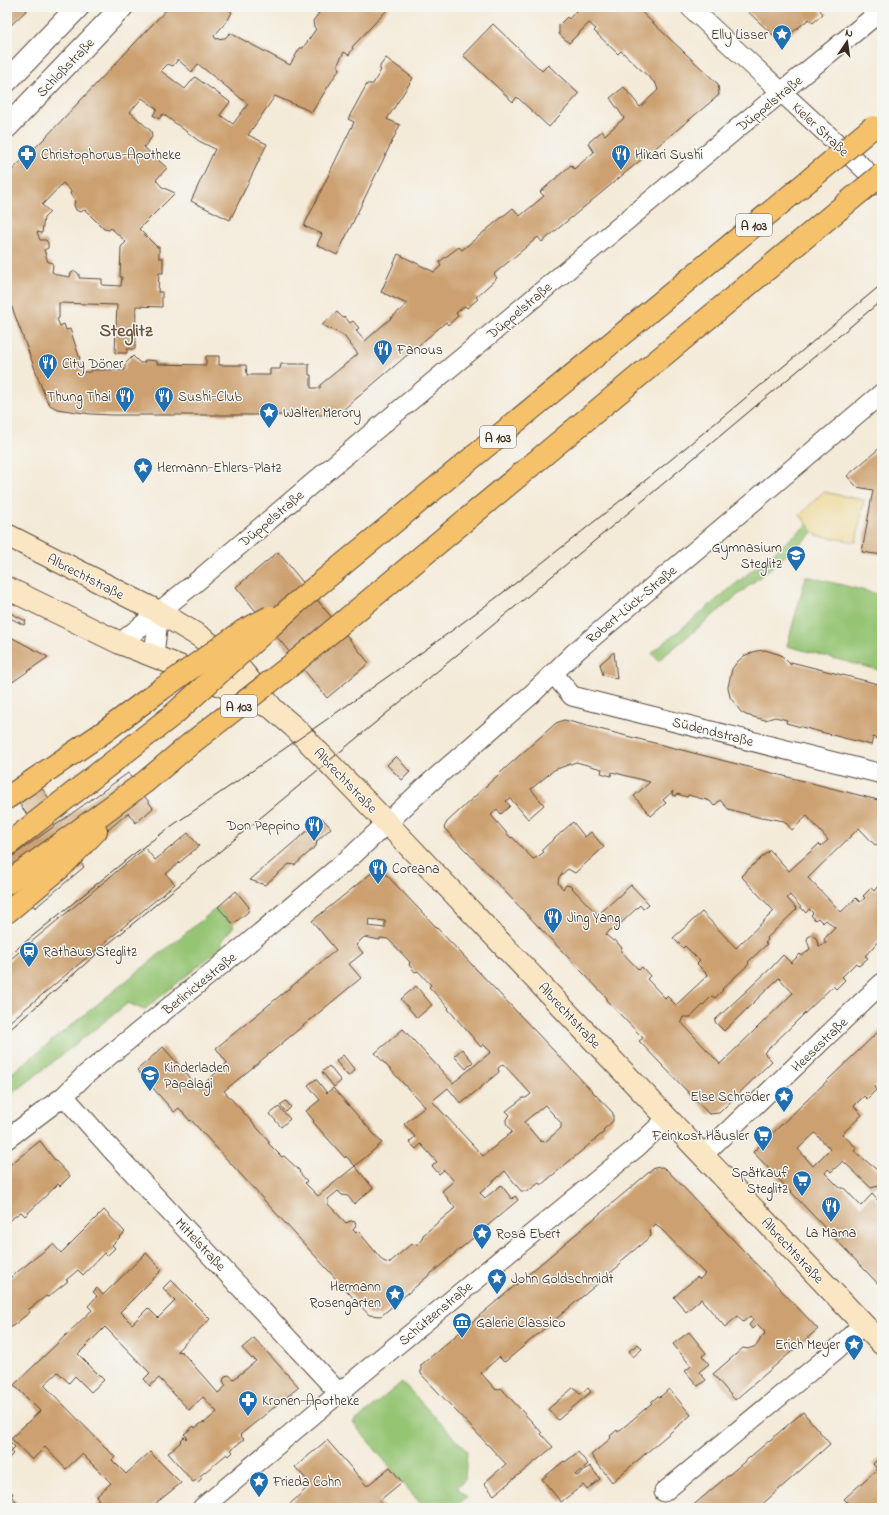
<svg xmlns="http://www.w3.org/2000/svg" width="889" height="1515" viewBox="0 0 889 1515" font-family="'Indie Flower',sans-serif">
<rect width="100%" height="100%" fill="#f6f6f2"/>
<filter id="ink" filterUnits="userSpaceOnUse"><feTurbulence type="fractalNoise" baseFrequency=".025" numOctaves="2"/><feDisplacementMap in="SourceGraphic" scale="8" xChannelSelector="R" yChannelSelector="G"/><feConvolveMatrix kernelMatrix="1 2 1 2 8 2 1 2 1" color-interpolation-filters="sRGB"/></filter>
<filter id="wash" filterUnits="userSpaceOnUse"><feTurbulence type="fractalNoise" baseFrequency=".012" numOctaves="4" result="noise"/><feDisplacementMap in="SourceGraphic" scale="16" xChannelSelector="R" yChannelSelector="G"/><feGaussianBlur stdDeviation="0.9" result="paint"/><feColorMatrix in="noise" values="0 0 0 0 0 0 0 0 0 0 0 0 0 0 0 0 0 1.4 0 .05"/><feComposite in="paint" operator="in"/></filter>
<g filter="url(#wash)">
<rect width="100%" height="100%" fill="#f4ead8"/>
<g fill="#95c473" stroke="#687748">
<polygon points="808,524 814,532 658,661 652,653"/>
<polygon points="806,576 882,595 882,671 787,646"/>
<polygon points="218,907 234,926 222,940 222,947 144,1010 128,1003 7,1098 7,1077"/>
<polygon points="402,1382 467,1451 465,1480 457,1487 467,1497 454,1508 424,1508 353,1423"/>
</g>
<polygon fill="#eeda9e" stroke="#94825e" points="823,492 864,500 856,542 816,535 800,515"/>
<g id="blocks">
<g fill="#cca070" fill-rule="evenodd">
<polygon points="7,7 30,7 7,29"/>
<path d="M169 7H232L229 10 232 12 228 20 214 36 216 39 225 38 230 33 290 65 300 48H303L316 29 314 27 313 21 319 13 310 7H390L352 47 353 48 349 55 344 52 337 66 340 68 312 112 275 96 248 135 267 144 230 220 191 201 215 149 199 141 163 114 159 119 153 115 157 109 142 98 130 112 151 131 152 137 144 147 167 168 156 180 162 187 175 193 139 229 157 247H159V258H163V273H159L158 292H162V307L136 306 135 349H127V353H115L117 305 59 303V318L57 319 60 326 64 324 66 330 70 329 80 359 78 360 82 372H91V370H125V364L133 356 140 363H144L145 360 157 361V364L206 365V356H219V365H246L247 375H270V369H280L281 364H309V375H311V388H320V385L358 354 343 335 322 325 337 312 343 318 344 316 350 323 353 321 359 328 356 331 365 341 407 304 381 292 398 254 434 272 441 266 439 262 459 247 462 250 513 208 520 216 544 196 540 192 571 165 574 169 594 152 588 143 602 131 605 135 624 118 610 98 624 87 640 107 658 90 656 84 621 51 618 54 594 31 596 29 589 23 569 43 559 34V25L567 17 569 19 576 11 572 7H636L718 84 719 95 542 242 538 237 494 274 497 278 476 297 478 299 467 308 465 306 456 313 458 316 448 325 446 322 337 415H113L91 414 57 409 50 405 46 399 7 294V175L44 139ZM177 59 192 72 198 64 248 104 233 124 220 115 230 102 195 77 185 89 161 71 168 64 173 66 177 61ZM63 183 71 191 70 194 75 200 74 205 76 210 80 212 85 210 104 229 109 230 111 228 126 242 121 247 120 277H122L121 286 102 285V279L79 278V274L75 271 71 273 70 277 58 275 52 272 53 265 51 262H48L44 250 48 248V243L46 240H40L37 232 42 233 44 218 50 212 42 205Z"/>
<polygon points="743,7 823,7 820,10 823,14 813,23 809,19 784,39 776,38"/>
<polygon points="493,24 542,71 548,65 579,94 549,127 517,97 513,102 463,55"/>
<polygon points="386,58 413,78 387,119 400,125 337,255 317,245 322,234 304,226 354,122 348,119 367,84 373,84 381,70 380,70 380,66"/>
<polygon points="882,446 882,555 862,552 873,490 857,487 847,476"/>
<polygon points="278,552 369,663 327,698 236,587"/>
<polygon points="10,613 26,621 24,625 8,617"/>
<polygon points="7,635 48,657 7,686"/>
<polygon points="765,650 781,655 791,665 791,662 882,685 882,740 873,737 871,745 786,723 787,720 775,717 765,720 746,715 741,712 730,697 728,687 732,669 737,662 744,656 756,651"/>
<polygon points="614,652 617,679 603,675 600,664"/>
<path d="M564 720 882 801V852L879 849 880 847 877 844 875 845 859 828 808 878 841 912 856 898 860 902 865 898 863 896 871 888 874 891 882 881V937L865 956 868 958 859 966 856 963 842 977 845 980 836 989 833 986 764 1053 772 1061 719 1113 709 1114 639 1041 643 1038 606 1000 607 998 444 828 447 822 510 764 556 723ZM576 762 602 769 601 773 611 776 612 772 650 782 634 796 651 816 666 803 663 800 673 791 672 795 676 796 677 794 687 797 688 795 710 801 714 806 720 800 728 809 761 818 763 817 784 821 792 830 807 816 828 840 821 846 819 844 789 871 770 850 741 876 774 911 736 948 702 912 673 938 683 948 685 946 700 961 697 964 708 975 676 1005 667 996 665 998 647 979 650 976 642 967 639 970 620 950 622 948 615 940 613 941 606 935 610 930 615 929 640 905 643 909 649 904 631 885 598 915 570 886 566 885 563 889 558 883 559 877 568 869 575 873 604 847 591 832 585 837 573 822 545 847 542 850 544 852 539 856 533 859 512 837 511 838 491 815 497 809 501 814 510 806 506 801 510 798 528 819 544 805 531 789 554 770ZM790 895 806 913 809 909 813 913 811 915 815 920 818 918 823 923 826 920 835 928 824 939 826 943 819 946 816 938 812 935 808 937 807 940 810 949 802 956 800 954 791 963 783 955 771 968 715 1020V1022L724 1031 779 978 793 993 720 1064 681 1022 683 1017H691L712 996 715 998 723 990 722 989 749 964 748 962 767 944 765 943 768 940 767 938 797 909 787 898Z"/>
<polygon points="396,756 410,772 402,780 387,765"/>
<polygon points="128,773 153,808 136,823 128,813 76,857 84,867 35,908 16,882 17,868 10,858"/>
<polygon points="36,780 50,800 28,816 14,796"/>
<polygon points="322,818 331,828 317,841 316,846 295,865 289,864 265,885 250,880"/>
<polygon points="188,833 199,846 166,874 175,884 7,1024 7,962 145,848 155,860"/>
<path d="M379 867 613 1113V1121L603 1130 604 1132 541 1185 539 1183 528 1191H521L505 1171 480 1193 485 1198 501 1185 512 1199 515 1196 518 1200 381 1316 369 1315 191 1120 190 1121 179 1108 174 1112 137 1070 163 1047 199 1088 227 1063 216 1048 336 950 312 921ZM369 919 385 921V928L368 926ZM364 937 380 940V938L388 939 410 962 409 965 415 972 418 971 431 985 429 987 449 1008 448 1009 481 1047 483 1044 491 1052 453 1083 403 1029 375 1053 425 1107 404 1124 415 1137 409 1142 416 1149 421 1144 437 1162 432 1166 439 1174 444 1170 454 1181 442 1191 455 1208 423 1235 422 1239 418 1244 410 1245 389 1263 383 1261 358 1231 356 1233 353 1230 356 1226 355 1222 351 1221 346 1223 328 1204V1199L338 1191 342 1195 348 1196 354 1204 373 1188 355 1166 382 1143 333 1088 327 1093 316 1079 308 1085 320 1100 306 1111 314 1121 313 1122 345 1158 346 1156 355 1166 318 1196 305 1183 307 1181 299 1172 300 1171 284 1156 282 1157 268 1143 270 1142 224 1091 361 978 349 964 363 953 356 945ZM503 1064 531 1094 526 1098H523L506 1111 510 1115 506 1119V1123L512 1132 483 1156 432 1101 448 1088 461 1104 499 1072 498 1068ZM545 1105 561 1123V1128L545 1142 540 1141 524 1122Z"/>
<polygon points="236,891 249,907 248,912 233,924 218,907"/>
<polygon points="416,986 432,1005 417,1018 401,999"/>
<path d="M882 1028V1082L880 1081 874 1087 876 1090 867 1099 864 1096 854 1106 862 1115 842 1134 857 1148 854 1151 882 1174V1193L878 1189 880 1188 878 1186 871 1188 843 1161 831 1172 828 1169 825 1173 840 1188H844L861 1206 872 1194 882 1205V1288L753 1152ZM815 1133 830 1149 813 1166 798 1149Z"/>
<polygon points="462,1049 473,1062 466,1069 454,1056"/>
<polygon points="343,1055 355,1070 348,1076 336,1061"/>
<polygon points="329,1066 341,1081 334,1087 322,1072"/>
<polygon points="286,1101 291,1107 286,1112 280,1105"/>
<polygon points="279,1107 290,1119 281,1127 270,1114"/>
<polygon points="40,1141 54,1159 70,1176 60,1186 58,1184 25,1216 21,1212 7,1222 7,1167"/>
<polygon points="662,1167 667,1170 818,1329 735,1400 713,1374 743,1348 748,1349 756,1346 759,1342 761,1337 765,1334 764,1331 757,1324 752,1329 749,1325 753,1320 750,1316 743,1322 738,1316 725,1327 701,1299 686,1312 674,1297 697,1277 700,1279 705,1274 656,1224 650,1229 651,1236 620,1262 621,1264 506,1361 504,1362 499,1357 481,1373 496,1390 501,1388 542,1433 541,1434 553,1447 494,1495 484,1483 506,1464 421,1374 421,1365 654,1168"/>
<polygon points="104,1210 125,1232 112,1245 115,1248 107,1256 104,1253 83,1275 78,1270 66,1280 68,1281 48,1297 46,1296 28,1310 30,1312 9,1329 10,1330 7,1332 7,1280 53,1244 61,1253"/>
<polygon points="146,1253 162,1270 120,1312 132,1324 148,1308 158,1318 175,1301 163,1288 171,1280 210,1319 177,1351 182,1352 218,1393 226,1386 223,1381 225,1376 229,1375 234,1379 256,1361 253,1358 252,1359 242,1348 254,1338 299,1387 240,1435 244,1439 231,1450 233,1452 229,1456 227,1454 200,1476 202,1478 198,1482 196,1480 193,1482 168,1453 181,1442 180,1441 184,1437 186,1439 187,1437 184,1434 194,1426 195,1428 203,1422 204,1423 217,1412 203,1397 189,1410 159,1378 150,1386 144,1379 150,1373 105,1327 78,1354 104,1380 91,1392 75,1376 69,1383 58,1372 44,1385 115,1457 112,1460 126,1474 150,1452 181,1483 150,1508 95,1508 99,1502 97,1496 111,1483 82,1454 66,1469 45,1447 32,1460 11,1438 40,1411 14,1385 92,1310 88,1306 97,1296 93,1292 97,1288 103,1295"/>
<polygon points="689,1332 706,1353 702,1356 709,1364 699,1372 706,1380 698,1386 685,1371 691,1366 673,1344"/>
<polygon points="638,1344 642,1349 633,1357 629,1351"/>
<polygon points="574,1387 580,1394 588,1388 591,1392 558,1420 548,1409"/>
<polygon points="669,1389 691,1415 612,1482 591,1455 611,1438 610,1436 617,1430 618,1432 652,1403 651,1402 658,1396 660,1397"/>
<polygon points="803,1412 830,1444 758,1508 690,1508"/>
<polygon points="327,1440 367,1486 390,1467 402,1482 379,1501 385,1508 286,1508 311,1484 295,1467"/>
<polygon points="9,1441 15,1447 11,1451 13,1454 7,1460 7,1443"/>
<polygon points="578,1452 588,1464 575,1475 577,1476 590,1466 600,1479 587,1490 583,1485 561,1502 542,1479 564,1461 565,1462"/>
<polygon points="882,1455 882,1508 853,1508 844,1499 877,1469 873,1464"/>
<polygon points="7,1486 13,1494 11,1496 17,1502 11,1508 7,1508"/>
</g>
</g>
</g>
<g filter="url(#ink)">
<use href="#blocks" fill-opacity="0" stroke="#57473a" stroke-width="1"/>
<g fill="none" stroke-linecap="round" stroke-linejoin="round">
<defs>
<g id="minor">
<path d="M690 7C753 67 819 125 882 186"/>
<polyline points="120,643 195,583 367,437 740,126 882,10"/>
<polyline points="154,655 159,612"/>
<polyline points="553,673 572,696 882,774"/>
<polyline points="64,1096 111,1149 339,1393"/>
<polyline points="7,1139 64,1096 84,1076 247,944 354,854 426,786 532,694 574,653 882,393"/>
<polyline points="703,1155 882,983"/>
<polyline points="664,1492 837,1349 863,1324"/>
<polyline points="202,1508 363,1373 636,1148 668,1118"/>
</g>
<g id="tertiary">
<polyline points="7,81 78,7"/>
<polyline points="7,127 122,7"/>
</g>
<g id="secondary">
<polyline points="7,535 159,612 199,636 233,660 273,709 294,727 387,823 882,1344"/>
<polyline points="7,588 120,643 179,666 265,705"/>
</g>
<g id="motorway">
<polyline points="296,603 808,181"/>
<polyline points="289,667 837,211"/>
<polyline points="7,798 101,734 159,691"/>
<polyline points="7,845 174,714"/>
<polyline points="7,883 145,782 189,745"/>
<polyline points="7,912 61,867 96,831"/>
</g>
</defs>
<use href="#minor" stroke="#57473a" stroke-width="21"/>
<use href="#tertiary" stroke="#57473a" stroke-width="24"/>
<use href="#secondary" stroke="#57473a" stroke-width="24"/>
<use href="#motorway" stroke="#57473a" stroke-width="24"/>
<use href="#minor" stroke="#fff" stroke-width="19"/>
<use href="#tertiary" stroke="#fff" stroke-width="22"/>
<use href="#secondary" stroke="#fbe6c4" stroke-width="22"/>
<use href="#motorway" stroke="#f5c16b" stroke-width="22"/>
<g stroke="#3b2a1e" stroke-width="1">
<path d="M7 957 131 856 173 825C296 741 420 657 538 566 655 475 768 379 882 284"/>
<polyline points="7,1032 107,945 639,504 882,300"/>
</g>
<defs>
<g id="motorway-bridge">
<polyline points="808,181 873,127"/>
<polyline points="837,211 882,174"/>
<polyline points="159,691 243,631 270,617"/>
<polyline points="174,714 296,603"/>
<polyline points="189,745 289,667"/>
</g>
</defs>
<use href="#motorway-bridge" stroke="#57473a" stroke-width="24" stroke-linecap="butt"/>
<use href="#motorway-bridge" stroke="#f5c16b" stroke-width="22"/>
</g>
</g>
<defs>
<symbol id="sight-pin" viewBox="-11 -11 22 30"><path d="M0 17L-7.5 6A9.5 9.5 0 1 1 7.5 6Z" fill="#1f6fb2" stroke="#f6f6f2"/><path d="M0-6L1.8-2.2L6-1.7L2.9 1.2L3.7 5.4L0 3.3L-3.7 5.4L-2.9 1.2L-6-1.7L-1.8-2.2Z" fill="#fff"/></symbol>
<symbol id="pharmacy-pin" viewBox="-11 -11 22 30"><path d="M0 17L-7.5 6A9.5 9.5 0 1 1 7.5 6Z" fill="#1f6fb2" stroke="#f6f6f2"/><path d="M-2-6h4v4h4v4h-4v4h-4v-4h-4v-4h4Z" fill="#fff"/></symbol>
<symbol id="restaurant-pin" viewBox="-11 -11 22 30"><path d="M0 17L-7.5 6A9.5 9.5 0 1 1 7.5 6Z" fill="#1f6fb2" stroke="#f6f6f2"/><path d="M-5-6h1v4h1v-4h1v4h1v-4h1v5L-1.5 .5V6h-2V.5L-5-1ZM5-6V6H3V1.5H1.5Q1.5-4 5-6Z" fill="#fff"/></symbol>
<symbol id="school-pin" viewBox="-11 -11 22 30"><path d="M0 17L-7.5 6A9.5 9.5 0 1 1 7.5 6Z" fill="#1f6fb2" stroke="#f6f6f2"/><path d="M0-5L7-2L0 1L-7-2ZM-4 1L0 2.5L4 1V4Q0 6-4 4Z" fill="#fff"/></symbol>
<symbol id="station-pin" viewBox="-11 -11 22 30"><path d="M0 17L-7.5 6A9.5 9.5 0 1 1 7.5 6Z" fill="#1f6fb2" stroke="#f6f6f2"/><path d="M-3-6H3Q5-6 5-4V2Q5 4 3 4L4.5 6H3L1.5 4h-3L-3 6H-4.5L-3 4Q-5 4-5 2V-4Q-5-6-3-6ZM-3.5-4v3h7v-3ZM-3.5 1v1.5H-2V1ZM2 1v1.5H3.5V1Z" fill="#fff"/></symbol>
<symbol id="supermarket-pin" viewBox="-11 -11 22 30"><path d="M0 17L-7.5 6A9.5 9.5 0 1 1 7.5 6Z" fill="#1f6fb2" stroke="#f6f6f2"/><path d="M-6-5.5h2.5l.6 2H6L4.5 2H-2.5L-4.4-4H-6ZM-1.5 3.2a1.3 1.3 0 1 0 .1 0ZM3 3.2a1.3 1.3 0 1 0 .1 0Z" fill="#fff"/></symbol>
<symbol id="museum-pin" viewBox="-11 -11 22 30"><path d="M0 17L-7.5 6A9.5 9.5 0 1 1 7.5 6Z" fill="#1f6fb2" stroke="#f6f6f2"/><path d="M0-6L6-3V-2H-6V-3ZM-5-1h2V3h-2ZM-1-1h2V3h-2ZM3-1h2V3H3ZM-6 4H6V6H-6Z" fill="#fff"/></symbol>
</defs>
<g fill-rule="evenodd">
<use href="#sight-pin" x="771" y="23" width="22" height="30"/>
<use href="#pharmacy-pin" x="16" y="143" width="22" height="30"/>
<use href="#restaurant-pin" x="610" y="143" width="22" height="30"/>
<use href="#restaurant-pin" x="372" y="338" width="22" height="30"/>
<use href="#restaurant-pin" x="37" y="352" width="22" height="30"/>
<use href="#restaurant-pin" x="114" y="385" width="22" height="30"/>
<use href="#restaurant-pin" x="153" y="385" width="22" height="30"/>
<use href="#sight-pin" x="258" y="401" width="22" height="30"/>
<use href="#sight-pin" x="132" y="456" width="22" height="30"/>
<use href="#school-pin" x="785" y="544" width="22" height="30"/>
<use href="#restaurant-pin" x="303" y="814" width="22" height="30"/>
<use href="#restaurant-pin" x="367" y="857" width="22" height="30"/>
<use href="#restaurant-pin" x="542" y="906" width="22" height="30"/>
<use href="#station-pin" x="18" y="940" width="22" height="30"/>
<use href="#school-pin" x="139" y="1064" width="22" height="30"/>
<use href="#sight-pin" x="773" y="1085" width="22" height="30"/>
<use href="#supermarket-pin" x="752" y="1124" width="22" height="30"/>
<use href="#supermarket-pin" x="791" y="1169" width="22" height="30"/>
<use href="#restaurant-pin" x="820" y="1195" width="22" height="30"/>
<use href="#sight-pin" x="471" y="1222" width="22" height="30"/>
<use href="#sight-pin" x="486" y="1267" width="22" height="30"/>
<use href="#sight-pin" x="384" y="1283" width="22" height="30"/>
<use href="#museum-pin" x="451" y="1311" width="22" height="30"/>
<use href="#sight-pin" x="843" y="1333" width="22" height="30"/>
<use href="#pharmacy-pin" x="237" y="1389" width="22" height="30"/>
<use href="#sight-pin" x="248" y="1470" width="22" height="30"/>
</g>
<g text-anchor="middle" stroke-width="3" stroke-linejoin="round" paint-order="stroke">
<g fill="#f6f6f2" stroke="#73675e" stroke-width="1">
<rect x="736" y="214" width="36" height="22" rx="3"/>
<rect x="480" y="426" width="36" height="22" rx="3"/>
<rect x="221" y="695" width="36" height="22" rx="3"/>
</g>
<g font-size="13" font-weight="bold" fill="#3b2a1e">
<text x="754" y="230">A 103</text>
<text x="498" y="442">A 103</text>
<text x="239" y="711">A 103</text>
</g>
<g font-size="14" fill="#3b2a1e" stroke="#f6f6f2" text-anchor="start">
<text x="768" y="39" text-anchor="end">Elly Lisser</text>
<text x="41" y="159">Christophorus-Apotheke</text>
<text x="635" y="159">Hikari Sushi</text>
<text x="397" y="354">Fanous</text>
<text x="62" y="368">City Döner</text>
<text x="111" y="401" text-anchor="end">Thung Thai</text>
<text x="178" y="401">Sushi-Club</text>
<text x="283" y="417">Walter Merory</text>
<text x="157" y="472">Hermann-Ehlers-Platz</text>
<text x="782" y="552" text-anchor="end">Gymnasium<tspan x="782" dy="16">Steglitz</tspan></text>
<text x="300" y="830" text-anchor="end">Don Peppino</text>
<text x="392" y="873">Coreana</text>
<text x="567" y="922">Jing Yang</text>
<text x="43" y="956">Rathaus Steglitz</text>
<text x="164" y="1072">Kinderladen<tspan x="164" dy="16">Papalagi</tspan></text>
<text x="770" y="1101" text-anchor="end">Else Schröder</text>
<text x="749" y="1140" text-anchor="end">Feinkost Häusler</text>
<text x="788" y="1177" text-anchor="end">Spätkauf<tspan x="788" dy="16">Steglitz</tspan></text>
<text x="831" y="1237" text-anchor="middle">La Mama</text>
<text x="496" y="1238">Rosa Ebert</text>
<text x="511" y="1283">John Goldschmidt</text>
<text x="381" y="1291" text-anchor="end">Hermann<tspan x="381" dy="16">Rosengarten</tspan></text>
<text x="476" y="1327">Galerie Classico</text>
<text x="840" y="1349" text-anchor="end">Erich Meyer</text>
<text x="262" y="1405">Kronen-Apotheke</text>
<text x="273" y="1486">Frieda Cohn</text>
</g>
<g font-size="14" fill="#3b2a1e" stroke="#f6f6f2">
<text transform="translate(65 67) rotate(-46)" y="5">Schloßstraße</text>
<text transform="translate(769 103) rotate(-39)" y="5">Düppelstraße</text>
<text transform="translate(821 129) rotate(43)" y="5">Kieler Straße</text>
<text transform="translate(519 310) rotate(-40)" y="5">Düppelstraße</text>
<text transform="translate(271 518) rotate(-40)" y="5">Düppelstraße</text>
<text transform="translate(86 576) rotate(27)" y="5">Albrechtstraße</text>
<text transform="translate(631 604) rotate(-40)" y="5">Robert-Lück-Straße</text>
<text transform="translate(713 731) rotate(14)" y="5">Südendstraße</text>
<text transform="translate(346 780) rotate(46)" y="5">Albrechtstraße</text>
<text transform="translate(199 983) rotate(-39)" y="5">Berlinickestraße</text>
<text transform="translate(570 1015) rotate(47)" y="5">Albrechtstraße</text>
<text transform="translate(819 1044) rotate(-44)" y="5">Heesestraße</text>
<text transform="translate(201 1244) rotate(47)" y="5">Mittelstraße</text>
<text transform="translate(793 1250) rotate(47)" y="5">Albrechtstraße</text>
<text transform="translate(435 1313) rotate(-40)" y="5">Schützenstraße</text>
</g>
<g font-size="18" font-weight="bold" fill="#6e533b" stroke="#f6f6f2">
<text x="126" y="336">Steglitz</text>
</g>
</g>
<rect width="889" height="1515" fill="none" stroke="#f6f6f2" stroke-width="24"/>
<g transform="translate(847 42) rotate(13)" stroke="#f6f6f2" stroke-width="3" paint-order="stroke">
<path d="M0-3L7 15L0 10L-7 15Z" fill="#3b2a1e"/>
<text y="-6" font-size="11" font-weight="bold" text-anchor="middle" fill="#3b2a1e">N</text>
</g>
</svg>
